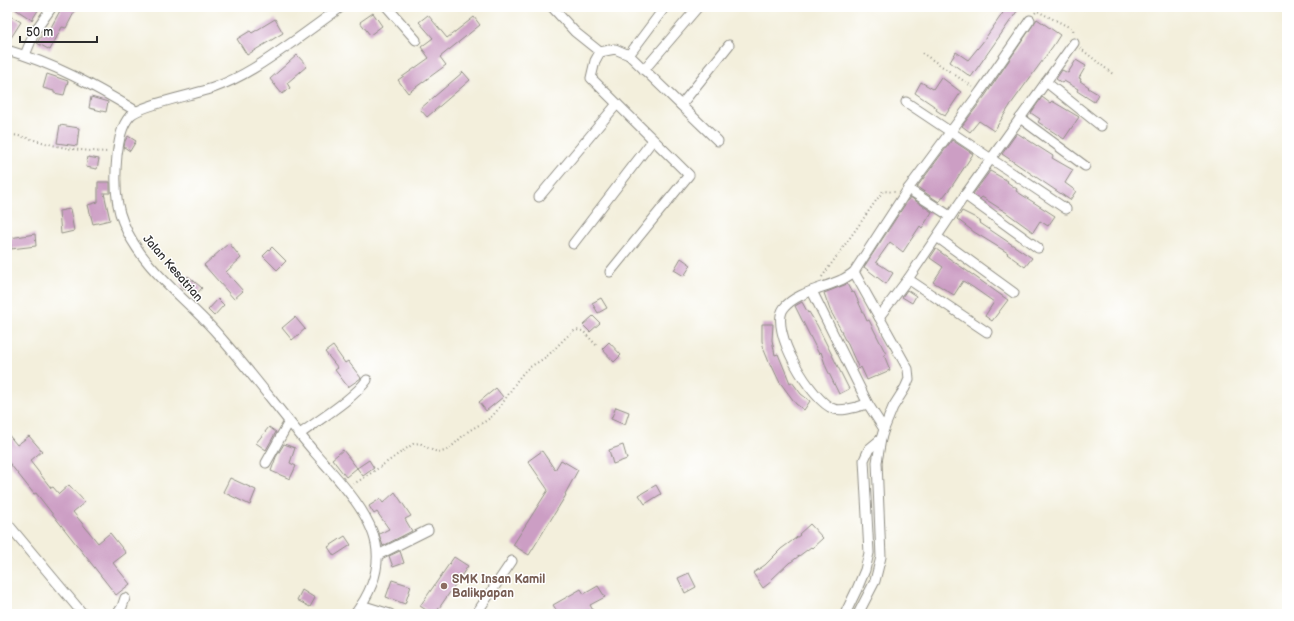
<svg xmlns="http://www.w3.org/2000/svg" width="1294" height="621" viewBox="0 0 1294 621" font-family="'Balsamiq Sans',sans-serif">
<rect width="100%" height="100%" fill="#fff"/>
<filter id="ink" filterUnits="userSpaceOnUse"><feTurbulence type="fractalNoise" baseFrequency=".025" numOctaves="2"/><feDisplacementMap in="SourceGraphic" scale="8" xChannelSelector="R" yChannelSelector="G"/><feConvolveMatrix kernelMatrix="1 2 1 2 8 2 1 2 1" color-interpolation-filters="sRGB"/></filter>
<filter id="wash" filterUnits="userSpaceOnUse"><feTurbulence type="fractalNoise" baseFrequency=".012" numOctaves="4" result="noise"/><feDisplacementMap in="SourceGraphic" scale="16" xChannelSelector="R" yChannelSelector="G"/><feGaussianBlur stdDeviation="0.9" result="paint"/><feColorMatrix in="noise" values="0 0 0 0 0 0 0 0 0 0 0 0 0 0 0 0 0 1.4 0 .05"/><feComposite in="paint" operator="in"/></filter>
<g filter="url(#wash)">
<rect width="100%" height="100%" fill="#f3efdc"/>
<g id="blocks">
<g fill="#cc9ec4">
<polygon points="12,7 40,7 32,20"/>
<polygon points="62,7 77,7 66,28 62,27 50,50 37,43 45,29 49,31"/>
<polygon points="1007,7 1020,7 971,77 950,62 956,52 968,60 982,43"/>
<polygon points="373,13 382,26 370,35 360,22"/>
<polygon points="7,14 21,22 7,44"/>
<polygon points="428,15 447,38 474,17 480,25 440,57 446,65 408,93 398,80 429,58 421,47 433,38 419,22"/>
<polygon points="275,19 283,33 247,55 237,39 250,31 252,33"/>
<polygon points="1037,19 1060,35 1053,46 1011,104 994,131 979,121 970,132 962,126 985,96"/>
<polygon points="297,55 307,66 287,83 290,88 282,94 270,79"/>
<polygon points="1076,60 1086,66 1079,78 1081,79 1080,81 1089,87 1088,88 1098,94 1094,102 1077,91 1078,89 1064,81 1062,83 1056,79 1062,70 1068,73"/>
<polygon points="463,72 470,80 427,117 420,109"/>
<polygon points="47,74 68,81 64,95 54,93 54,91 43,88"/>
<polygon points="941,77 961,92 945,116 936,110 937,108 915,93 921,82 933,89"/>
<polygon points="91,97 108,102 106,112 89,108"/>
<polygon points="1042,97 1050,103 1052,101 1079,117 1064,139 1038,122 1040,119 1031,113"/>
<polygon points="60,125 79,128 77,146 57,143"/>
<polygon points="1017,133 1053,156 1052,158 1073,170 1065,183 1076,191 1070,200 1002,154"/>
<polygon points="128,136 136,141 130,151 124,147 125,141"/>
<polygon points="952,140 973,154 952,186 939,202 917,187"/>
<polygon points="88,157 99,159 97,169 86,167"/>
<polygon points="990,171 1008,181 1007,182 1017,189 1016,191 1055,216 1048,226 1040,221 1033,232 1007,213 982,197 980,199 973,194"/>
<polygon points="98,182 110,182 110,193 104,193 110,220 93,224 88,205 98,202"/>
<polygon points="910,197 932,212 922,228 920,226 903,252 890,242 876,262 893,273 886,284 864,267"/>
<polygon points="70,209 74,231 61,234 59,211"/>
<polygon points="962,211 974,217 981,222 980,223 1032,258 1025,267 1007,254 1008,253 974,232 957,219"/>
<polygon points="35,234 36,246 11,249 10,238"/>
<polygon points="229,243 241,258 226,272 243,291 234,299 204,265"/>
<polygon points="272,247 286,261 277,270 263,256"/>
<polygon points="936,249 1008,300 992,321 985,316 994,302 974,288 963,281 954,295 933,282 943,267 930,258"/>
<polygon points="681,258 691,265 684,276 674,270"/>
<polygon points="188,276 202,288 195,296 180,285"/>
<polygon points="847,284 852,293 854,292 867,321 869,320 886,354 884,355 890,370 867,380 861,367 859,369 846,340 845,340 841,332 842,332 830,310 824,293"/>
<polygon points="907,290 916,296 912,303 902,297"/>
<polygon points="601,298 607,308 598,313 592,303"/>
<polygon points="218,299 224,305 214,316 208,310"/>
<polygon points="802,302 808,313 809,312 817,325 849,389 839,394 826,367 821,352 819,354 795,306"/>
<polygon points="593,316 600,323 590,332 583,325"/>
<polygon points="295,317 305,329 292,340 282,328"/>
<polygon points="762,324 773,324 772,340 775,355 778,354 790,383 792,382 801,394 810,401 804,410 796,404 779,381 772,366 771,367 764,350 762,341"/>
<polygon points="609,342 621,355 614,362 602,349"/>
<polygon points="333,346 345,363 348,361 361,378 348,387 335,370 338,368 325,352"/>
<polygon points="496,388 503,397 486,411 479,402"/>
<polygon points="616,407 629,412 625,425 611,419"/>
<polygon points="269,427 276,432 266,450 256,443"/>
<polygon points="7,433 17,445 29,436 42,451 30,461 51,488 53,487 59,494 69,485 85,502 73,512 98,543 110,533 126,553 113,563 130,584 116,595 36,493 34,494 7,460"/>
<polygon points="284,444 295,448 290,463 296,466 290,479 271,471 276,457"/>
<polygon points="623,445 627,459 613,464 609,450"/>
<polygon points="343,450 357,468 346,477 332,459"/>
<polygon points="542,451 555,470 561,460 578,470 565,494 566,495 529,555 513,545 548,490 528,461"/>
<polygon points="369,460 374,468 363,476 357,468"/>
<polygon points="230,478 256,490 250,505 223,492"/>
<polygon points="656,485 661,494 645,504 639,495"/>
<polygon points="395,492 411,516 405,519 412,531 383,546 379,534 389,529 377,512 374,514 369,506 380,499 383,503"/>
<polygon points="810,524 823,538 812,548 811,547 791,562 790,562 771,580 772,581 763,588 753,573 765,565 781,549 800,535 799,534"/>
<polygon points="345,536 351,545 334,556 328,547"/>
<polygon points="400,551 404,563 393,567 389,556"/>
<polygon points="454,557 468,566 435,614 432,614 420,606"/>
<polygon points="689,573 696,587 685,593 678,578"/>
<polygon points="392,580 411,586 405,604 386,597"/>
<polygon points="598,586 605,597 590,605 595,614 559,614 553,605 581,589 584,594"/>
<polygon points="302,590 315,598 310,607 297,600"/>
</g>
</g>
</g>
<g filter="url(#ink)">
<use href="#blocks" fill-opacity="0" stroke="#8f8d84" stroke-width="1"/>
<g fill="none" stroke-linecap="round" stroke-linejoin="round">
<defs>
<g id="minor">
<path d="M341 7C326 18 311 29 297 39 270 58 244 77 213 88 197 94 139 105 130 116 121 126 119 141 117 155 115 176 114 201 123 222 140 266 183 296 214 330 250 370 281 413 316 454 336 477 370 512 376 544 381 570 370 594 355 614"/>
<polyline points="387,7 416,40"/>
<polyline points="552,7 575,32 600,52 595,61 591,78 689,175 610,272"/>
<path d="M7 50C53 63 95 86 136 111"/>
<polyline points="600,52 615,49 629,55 718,141"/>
<polyline points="25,55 35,31 52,7"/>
<polyline points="629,55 665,7"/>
<polyline points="644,70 698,7"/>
<polyline points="1046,82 1101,126"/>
<polyline points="906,102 1066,209"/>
<polyline points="681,105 729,45"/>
<polyline points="1020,118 1085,166"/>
<polyline points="908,189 980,92 1030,20"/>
<polyline points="965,195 1038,248"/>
<polyline points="539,197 617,104"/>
<polyline points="937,237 1014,293"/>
<polyline points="573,244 653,140"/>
<polyline points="854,272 908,369 909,379 905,388 893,407 884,429 881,439 877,462 881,557 875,581 858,614"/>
<polyline points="908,279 987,332"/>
<polyline points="812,291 868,404 884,429"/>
<polyline points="879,317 908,279 965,195 1074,43"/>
<path d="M868 404C858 406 844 412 834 409 812 402 768 329 784 308 795 293 824 288 841 280 846 278 850 275 854 272L908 189 950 216"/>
<path d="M300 434C320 419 353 399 367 380"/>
<polyline points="266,463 289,422"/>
<polyline points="7,523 83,614"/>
<polyline points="378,555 428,530"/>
<polyline points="361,605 390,614"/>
<polyline points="117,614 122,607 125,598"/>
<polyline points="476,614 512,561"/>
<polyline points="845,614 857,589 865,570 869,553 864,460 869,449 881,439"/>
</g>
</defs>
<use href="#minor" stroke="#8f8d84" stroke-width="11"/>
<g stroke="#8f8d84" stroke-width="2" stroke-dasharray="1 3" stroke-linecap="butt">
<polyline points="1035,13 1037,11 1073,29 1074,34"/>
<polyline points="1080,48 1114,75"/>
<polyline points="922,53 973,87"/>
<path d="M7 134C23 136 37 141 53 145 71 150 90 151 108 152"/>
<polyline points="822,277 883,191 895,192"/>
<path d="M353 484 364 478 413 444 420 443C445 460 447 450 466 433 475 426 486 423 494 414 506 401 514 382 526 370 532 365 541 361 547 356 557 348 565 336 576 330L583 331 598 347"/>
</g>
<use href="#minor" stroke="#fff" stroke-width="9"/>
</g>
</g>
<circle fill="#8d6e63" stroke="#fff" stroke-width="1.5" cx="444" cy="586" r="4"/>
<g text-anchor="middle" stroke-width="3" stroke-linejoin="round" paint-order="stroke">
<g font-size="12" fill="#2b2b2b" stroke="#fff">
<text transform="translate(173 268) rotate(49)" y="4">Jalan Kesatrian</text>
</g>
<g font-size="12" font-weight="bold" fill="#785e54" stroke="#fff" text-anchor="start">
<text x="452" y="583">SMK Insan Kamil<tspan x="452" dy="14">Balikpapan</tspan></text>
</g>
</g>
<rect width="1294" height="621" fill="none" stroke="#fff" stroke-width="24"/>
<path d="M20 36v6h77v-6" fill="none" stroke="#2b2b2b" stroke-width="2"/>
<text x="26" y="36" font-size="12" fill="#2b2b2b" stroke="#ffffff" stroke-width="3" paint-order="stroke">50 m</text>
</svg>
